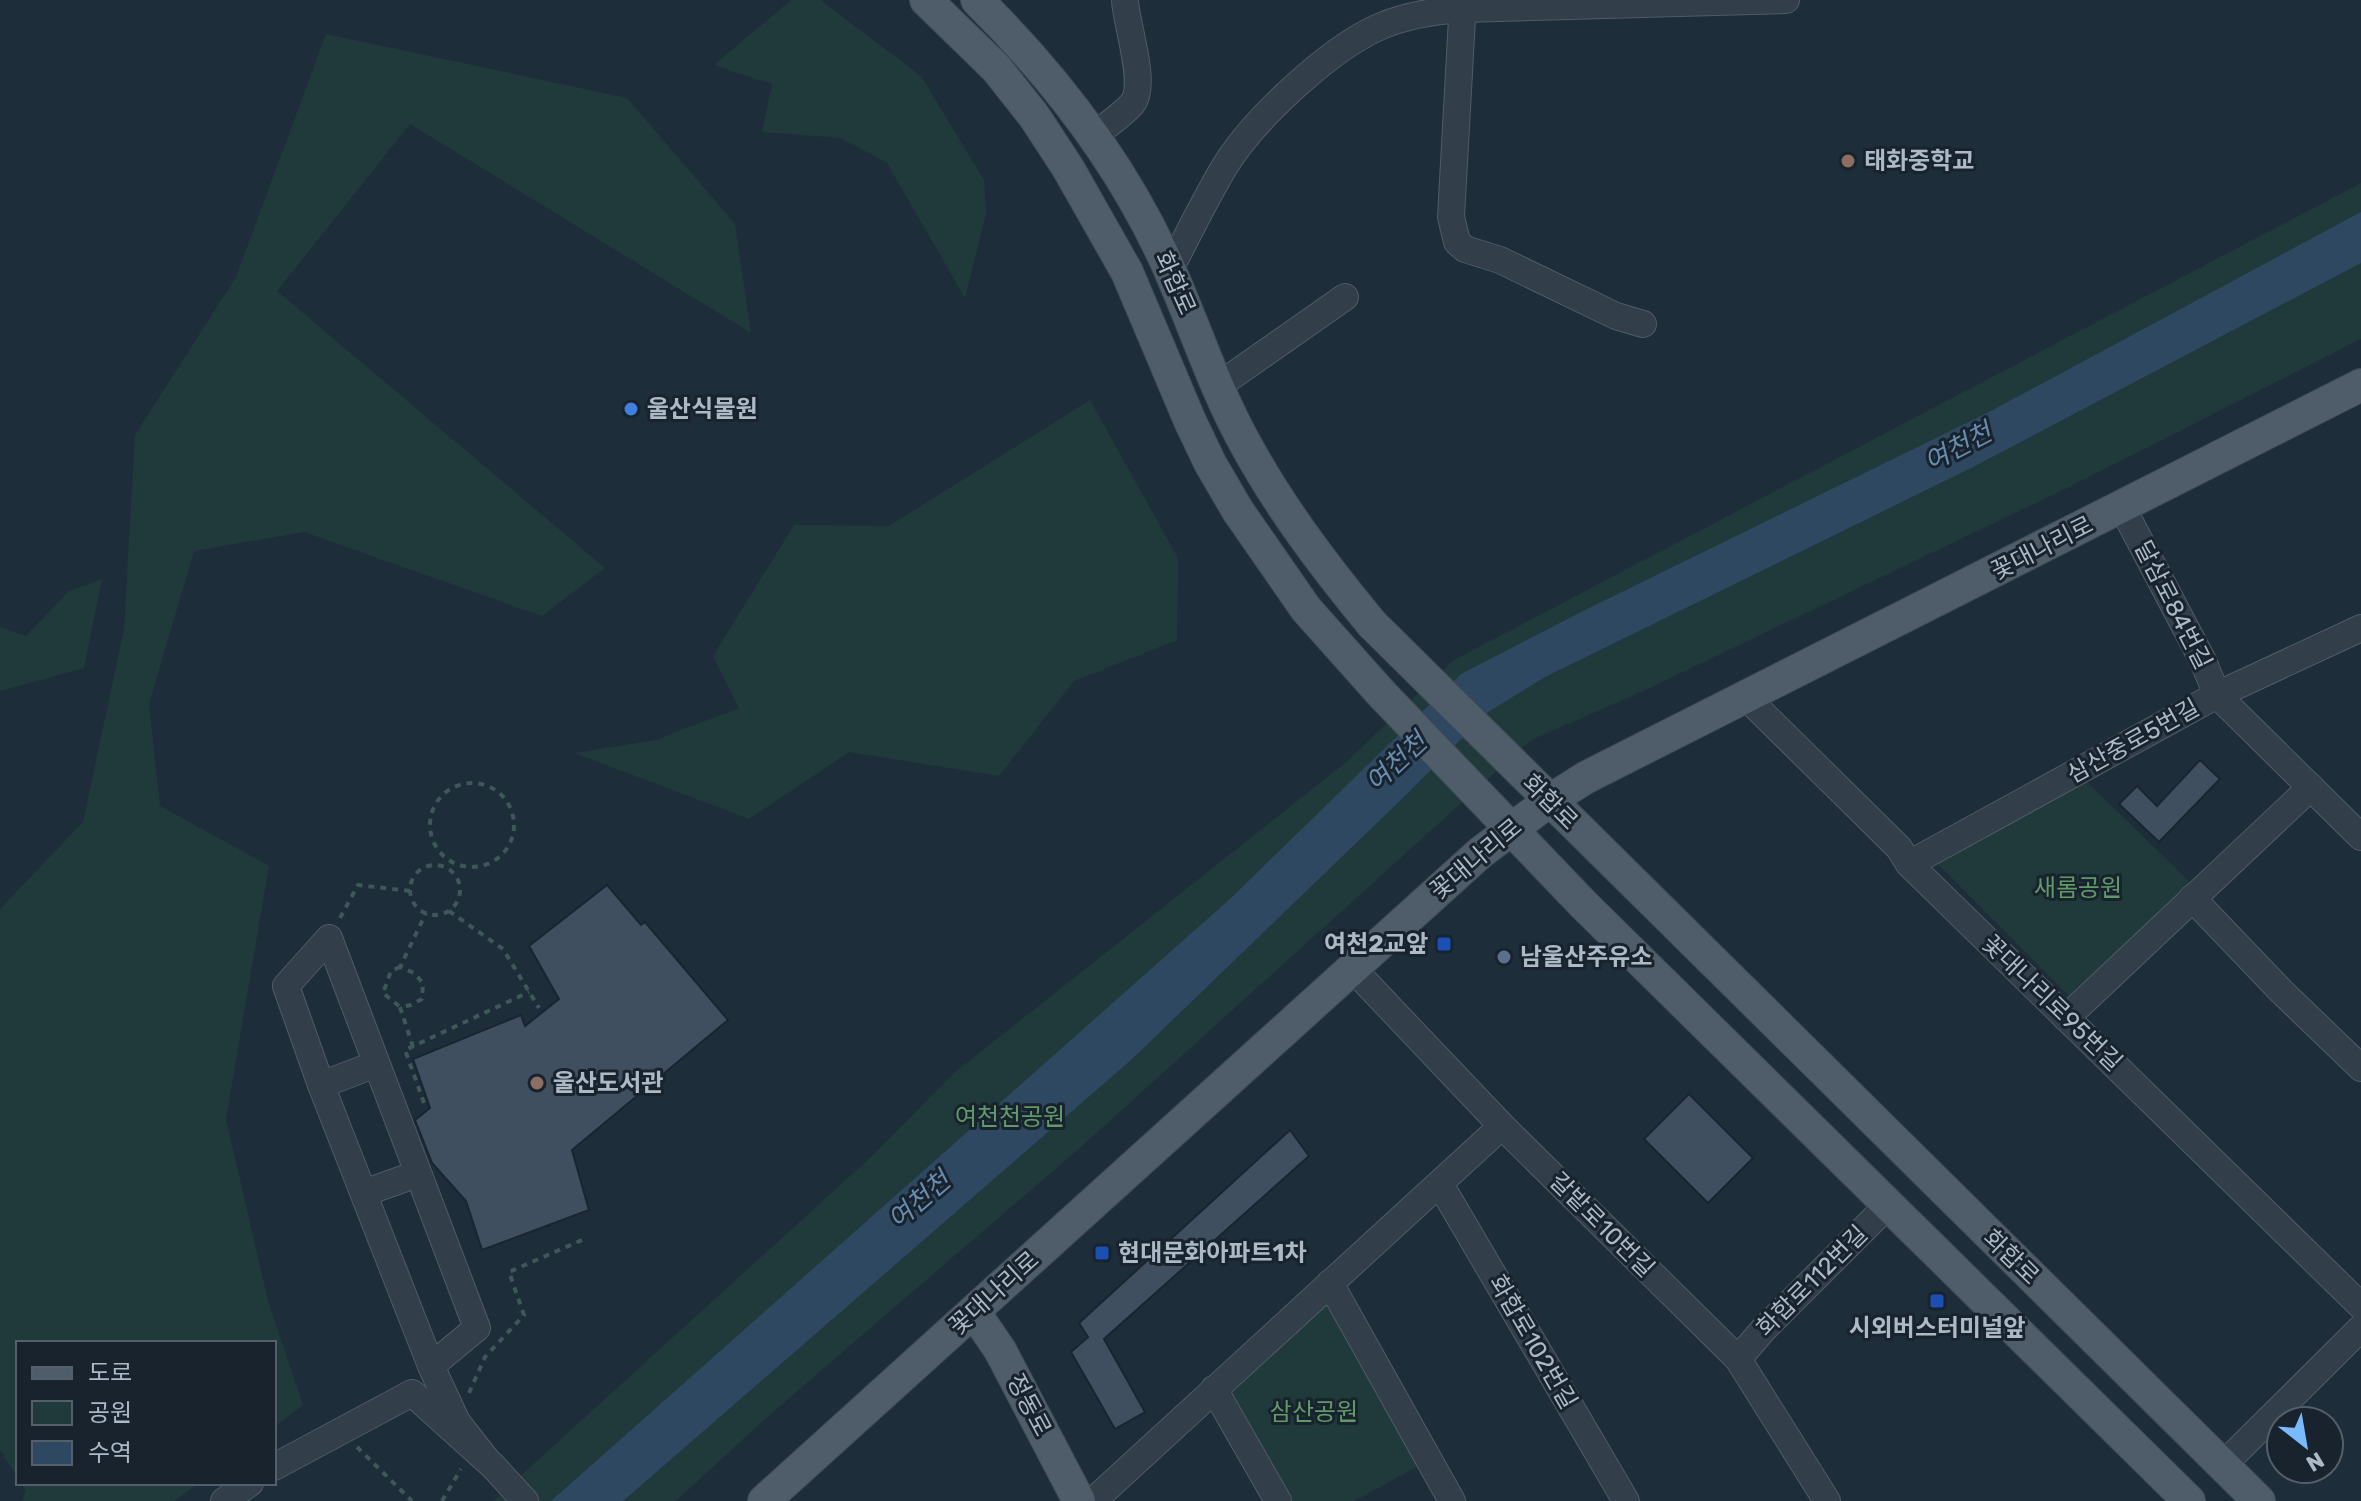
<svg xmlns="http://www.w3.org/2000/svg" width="2361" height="1501" viewBox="0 0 2361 1501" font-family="Rubik,'Noto Sans KR',sans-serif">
<rect width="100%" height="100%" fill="#1e2d3a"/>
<g fill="#203a3b">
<polygon points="791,0 820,0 921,76 984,180 986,214 965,298 887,163 841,138 762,132 772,84 714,65"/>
<polygon points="326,34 627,98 735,224 751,333 410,124 277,291 605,568 542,616 304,532 194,551 149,704 160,806 269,866 226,1119 268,1301 303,1405 274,1427 274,1343 18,1343 18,1478 0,1450 0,909 83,822 124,629 135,435 236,277"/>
<polygon points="2361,183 2361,339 2063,490 1641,692 1531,740 1082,1146 766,1418 676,1501 493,1501 872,1156 954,1073 1345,763 1454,660"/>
<polygon points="1090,400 1178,558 1177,640 1074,681 999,776 849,752 749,819 574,753 656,740 739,708 713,656 794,525 889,526"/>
<polygon points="102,579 84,668 0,691 0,627 26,636 69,591"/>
<polygon points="2077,772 2197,889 2078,1005 1928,854"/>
<polygon points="1327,1294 1422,1464 1354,1501 1285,1501 1222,1390"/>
<polygon points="21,1483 199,1483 174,1501 22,1501 26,1490"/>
</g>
<polygon fill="#2e4861" points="2361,212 2361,263 1971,468 1545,677 1488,712 1407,794 1131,1060 623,1501 551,1501 1230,899 1461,674 1583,611 1989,412"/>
<g fill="#3f4f5f" stroke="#192530" stroke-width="2">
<polygon points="2200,760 2220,779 2159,842 2119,804 2137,786 2157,806"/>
<polygon points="607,885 641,925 645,922 728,1020 572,1150 589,1210 482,1250 466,1201 432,1163 415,1120 430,1108 413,1059 521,1015 525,1026 559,999 529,946"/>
<polygon points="1689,1094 1753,1158 1708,1203 1644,1139"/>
<polygon points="1290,1130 1309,1156 1104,1339 1145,1412 1115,1429 1071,1352 1088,1337 1079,1323"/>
</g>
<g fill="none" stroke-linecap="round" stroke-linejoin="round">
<defs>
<g id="minor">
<polyline points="1463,0 1451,217 1457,242 1465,249 1500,260 1616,316 1643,324"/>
<path d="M1093 136C1106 126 1121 116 1132 104 1148 85 1126 25 1125 0"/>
<path d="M1170 269C1188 235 1205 199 1225 166 1253 120 1329 49 1379 27 1406 15 1433 11 1462 9L1786 0"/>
<polyline points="1218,386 1345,297"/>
<polyline points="2122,507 2203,661 2217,695 2361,837"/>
<polyline points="1746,697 1899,848 1909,864 2361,1306"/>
<polyline points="1909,864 2217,695 2361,628"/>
<polyline points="2192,898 2281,991 2361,1068"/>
<polyline points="1352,968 1502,1126 1738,1359 1827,1501"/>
<polyline points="2066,1018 2311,787"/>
<polyline points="321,1085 376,1064"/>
<polyline points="1440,1184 1626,1501"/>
<polyline points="364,1193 417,1174"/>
<polyline points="1330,1283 1452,1501"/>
<polyline points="1738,1359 1763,1330 1888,1205"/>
<polyline points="431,1366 321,1085 286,986 329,938 477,1328 431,1366 457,1422 486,1459"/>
<polyline points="1214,1389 1278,1501"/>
<polyline points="2223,1465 2361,1328"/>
<polyline points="274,1467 412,1393 493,1466 525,1501"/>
<polyline points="224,1501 250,1483"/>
<polyline points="1093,1501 1502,1126"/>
</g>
<g id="major">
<polyline points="926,0 996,68 1034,116 1068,168 1127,272 1190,421 1210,463 1238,511 1306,609 1380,692 1584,905 2189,1501"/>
<path d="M977 0C1052 74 1118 159 1163 255 1192 317 1212 384 1246 445 1281 509 1325 567 1372 624L2259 1501"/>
<polyline points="974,1312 1000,1350 1079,1501"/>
<polyline points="764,1501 1480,853 1549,801 1585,778 2361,385"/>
</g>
</defs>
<use href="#minor" stroke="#4f5c68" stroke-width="28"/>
<use href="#major" stroke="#3e4a56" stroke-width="34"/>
<g stroke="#3e5758" stroke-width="4" stroke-dasharray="6 6" stroke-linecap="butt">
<circle cx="472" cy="825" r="42"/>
<circle cx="435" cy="890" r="25"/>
<polyline points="449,911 503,949 539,1008"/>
<polyline points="340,918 358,885 410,891"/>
<polyline points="399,1006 383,993 391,971 400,967"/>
<polyline points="413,1047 400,1007 411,1005 422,999 423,983 414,973 400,967 426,913"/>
<polyline points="424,1103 405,1050 529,992"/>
<polyline points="469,1393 485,1357 524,1315 509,1272 582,1240"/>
<polyline points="357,1447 412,1501"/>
<polyline points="442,1501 461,1469"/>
</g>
<use href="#minor" stroke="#323e4a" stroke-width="26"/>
<use href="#major" stroke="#4f5d6a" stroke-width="32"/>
</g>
<g fill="#8d6e63" stroke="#18232e" stroke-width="3">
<circle cx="1848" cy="161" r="8"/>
<circle cx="537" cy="1083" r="8"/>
</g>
<circle fill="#3f7fe0" stroke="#18232e" stroke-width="3" cx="631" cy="409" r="8"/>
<g fill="#1a4fb4" stroke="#18232e" stroke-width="3">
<rect x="1436" y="936" width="16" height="16" rx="4"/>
<rect x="1094" y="1245" width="16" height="16" rx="4"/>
<rect x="1929" y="1293" width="16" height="16" rx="4"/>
</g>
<circle fill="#5c6f8a" stroke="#18232e" stroke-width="3" cx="1504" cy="957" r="8"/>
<g text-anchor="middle" stroke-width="6" stroke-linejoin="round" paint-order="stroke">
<g font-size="24" font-weight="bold" fill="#acb9c7" stroke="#18232e" text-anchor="start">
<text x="1864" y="169">태화중학교</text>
<text x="647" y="417">울산식물원</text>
<text x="1428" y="952" text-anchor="end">여천2교앞</text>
<text x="1520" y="965">남울산주유소</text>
<text x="553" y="1091">울산도서관</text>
<text x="1118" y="1261">현대문화아파트1차</text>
<text x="1937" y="1336" text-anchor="middle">시외버스터미널앞</text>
</g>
<g font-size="24" fill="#acb9c7" stroke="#18232e">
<text transform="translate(1175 283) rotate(66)" y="8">화합로</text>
<text transform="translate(2042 548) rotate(-27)" y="8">꽃대나리로</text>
<text transform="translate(2173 605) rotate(63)" y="8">달삼로84번길</text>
<text transform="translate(2133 741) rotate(-29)" y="8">삼산중로5번길</text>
<text transform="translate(1550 802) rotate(45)" y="8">화합로</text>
<text transform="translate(1476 859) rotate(-40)" y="8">꽃대나리로</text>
<text transform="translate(2052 1003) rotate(44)" y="8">꽃대나리로95번길</text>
<text transform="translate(1602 1225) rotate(45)" y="8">갈밭로10번길</text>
<text transform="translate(2011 1257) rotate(44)" y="8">화합로</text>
<text transform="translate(1812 1281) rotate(-45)" y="8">화합로112번길</text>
<text transform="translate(994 1293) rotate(-42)" y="8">꽃대나리로</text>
<text transform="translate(1533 1342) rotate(60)" y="8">화합로102번길</text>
<text transform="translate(1029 1405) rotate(62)" y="8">정동로</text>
</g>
<g font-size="24" fill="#619969" stroke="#18232e">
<text x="2078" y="896">새롬공원</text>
<text x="1010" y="1125">여천천공원</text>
<text x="1314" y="1420">삼산공원</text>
</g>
<g font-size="26" font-style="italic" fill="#698dae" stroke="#18232e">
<text transform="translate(1958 447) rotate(-28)" y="9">여천천</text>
<text transform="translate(1396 762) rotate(-43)" y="9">여천천</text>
<text transform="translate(919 1200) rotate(-41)" y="9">여천천</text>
</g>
</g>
<rect x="16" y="1341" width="260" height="144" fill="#18232e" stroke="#535f6b" stroke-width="2"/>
<rect x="32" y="1367" width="40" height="12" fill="#4f5d6a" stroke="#535f6b" stroke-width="2"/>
<text x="88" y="1381" font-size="24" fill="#acb9c7">도로</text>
<rect x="32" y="1401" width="40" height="24" fill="#203a3b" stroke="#535f6b" stroke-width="2"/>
<text x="88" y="1421" font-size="24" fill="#acb9c7">공원</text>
<rect x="32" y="1441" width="40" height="24" fill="#2e4861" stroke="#535f6b" stroke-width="2"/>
<text x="88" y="1461" font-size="24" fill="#acb9c7">수역</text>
<g transform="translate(2305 1445) rotate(149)"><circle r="38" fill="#18232e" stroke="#535f6b" stroke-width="2"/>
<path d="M0-6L14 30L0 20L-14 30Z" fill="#79baff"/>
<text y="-12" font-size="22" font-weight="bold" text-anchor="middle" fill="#acb9c7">N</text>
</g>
</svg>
